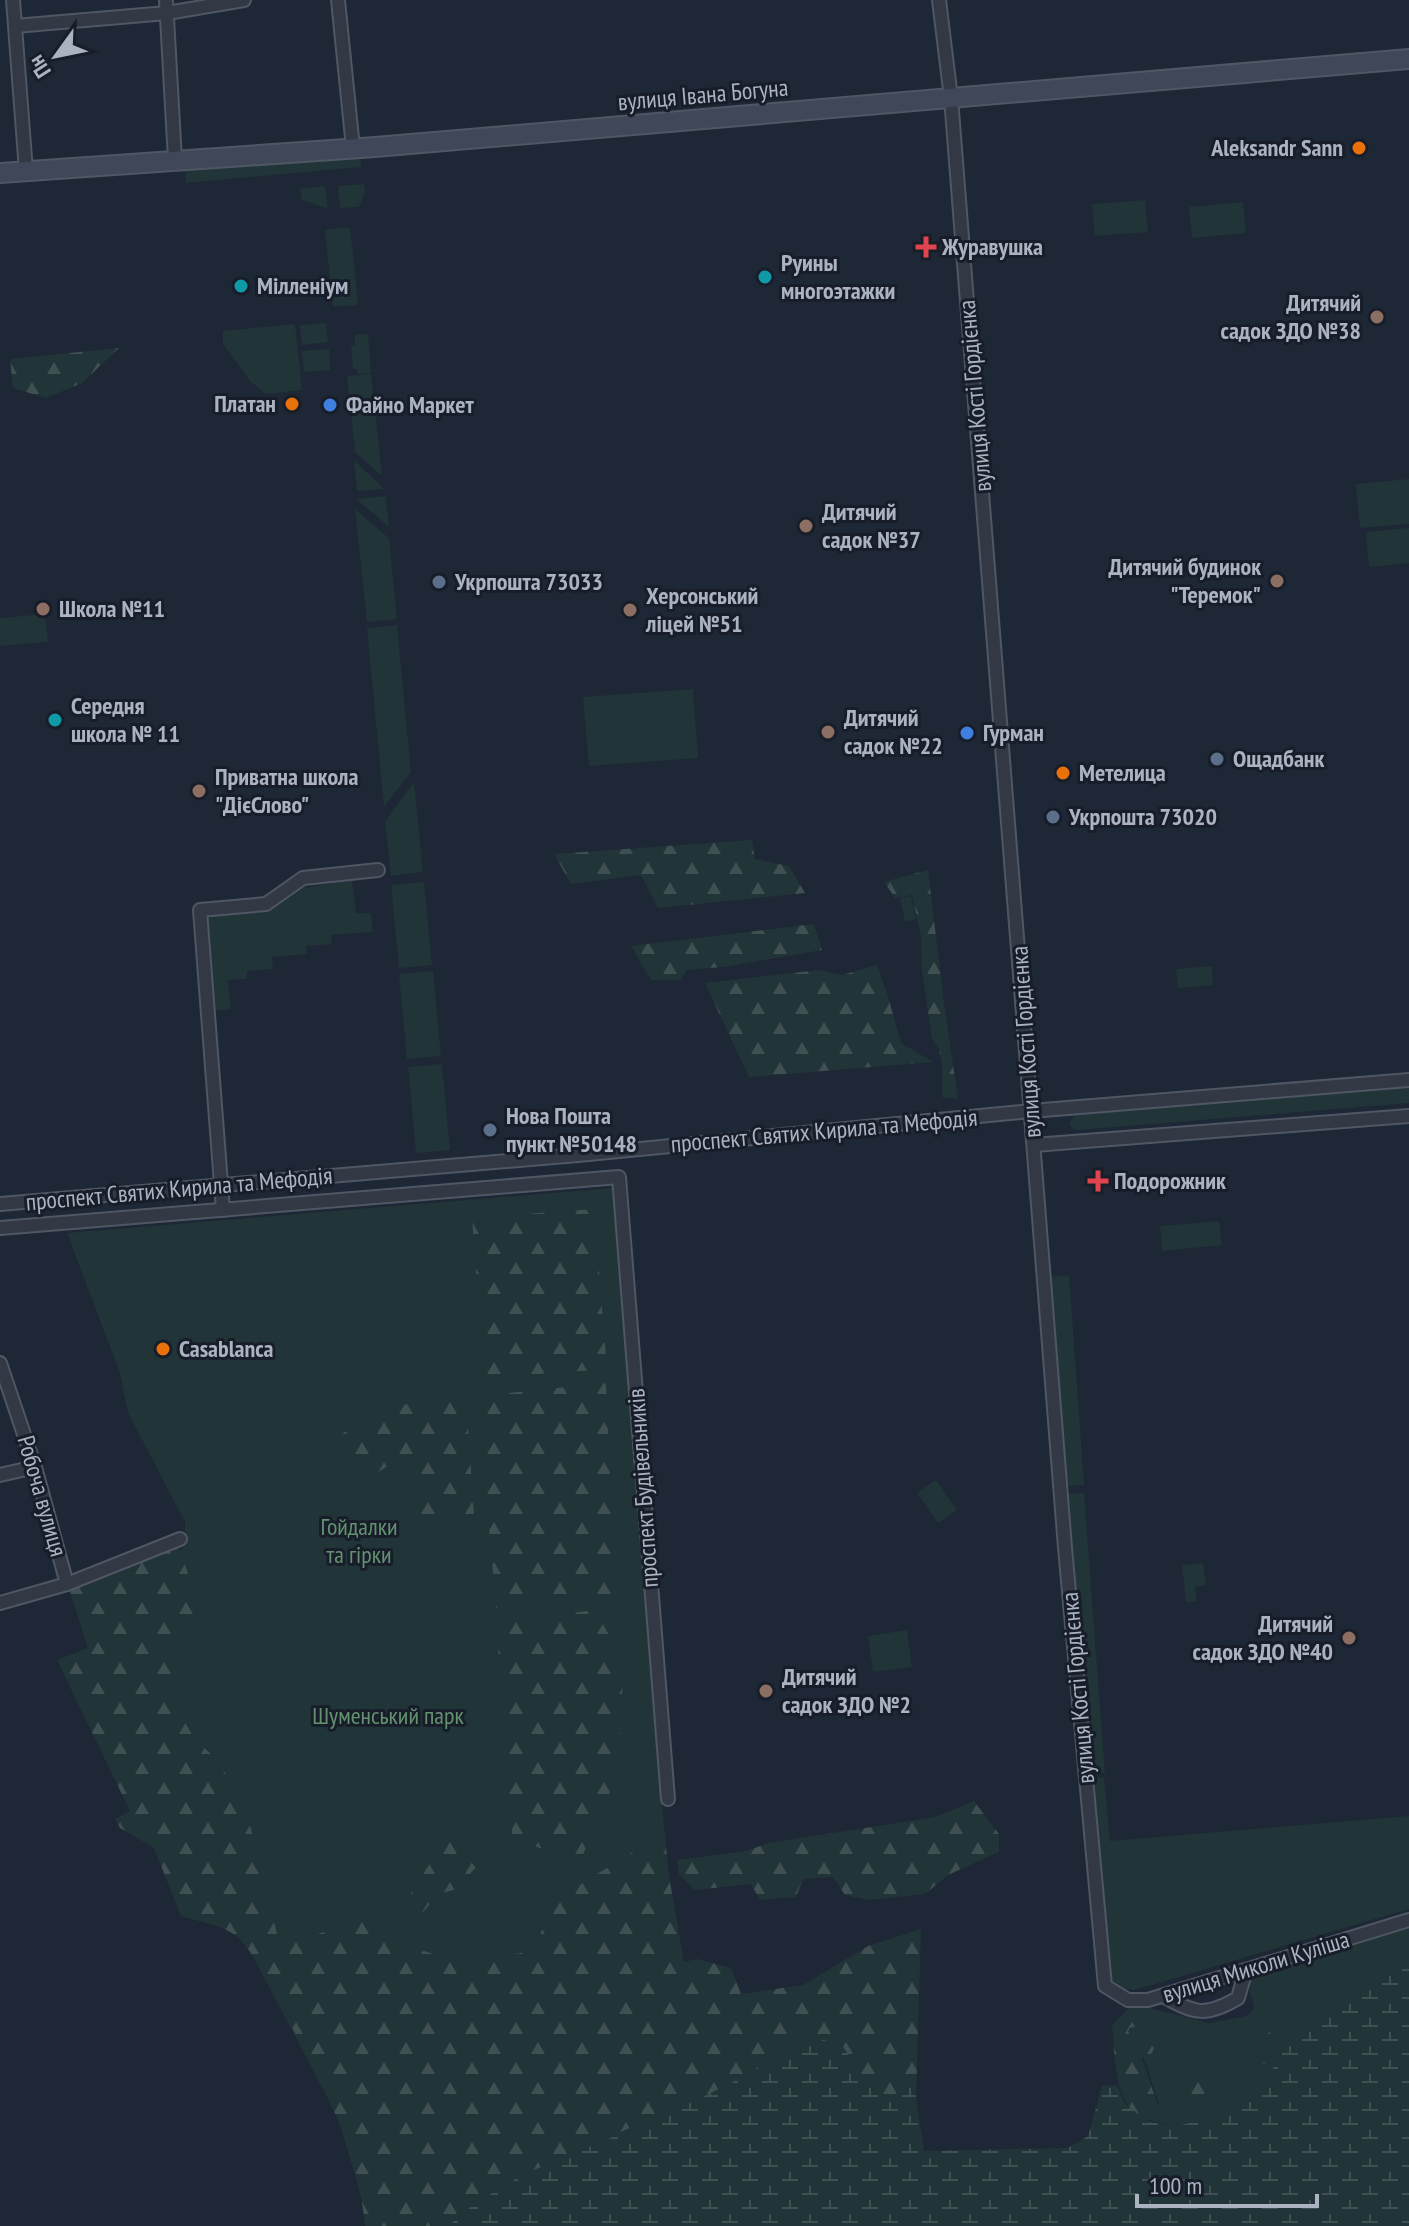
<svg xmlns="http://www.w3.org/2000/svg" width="1409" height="2226" viewBox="0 0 1409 2226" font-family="'PT Sans Narrow',sans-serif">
<defs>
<pattern id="forest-firs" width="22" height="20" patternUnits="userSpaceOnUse" patternTransform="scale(2)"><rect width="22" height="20" fill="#213437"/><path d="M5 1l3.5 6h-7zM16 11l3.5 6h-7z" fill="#3f4f52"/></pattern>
<pattern id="wetland-marsh" width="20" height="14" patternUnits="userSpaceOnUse" patternTransform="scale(2)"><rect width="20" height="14" fill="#213437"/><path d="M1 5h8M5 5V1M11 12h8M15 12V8" fill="none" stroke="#3f4f52"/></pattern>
</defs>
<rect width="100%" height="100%" fill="#1e2735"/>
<g fill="#213437">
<polygon points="360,154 361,167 186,183 185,169"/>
<polygon points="364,184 365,192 359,207 340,208 338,186"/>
<polygon points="325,186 328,209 302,200 300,189"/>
<polygon points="1145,200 1148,232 1095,236 1092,204"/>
<polygon points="1243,202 1246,233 1192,238 1189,207"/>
<polygon points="350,227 358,302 355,305 333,307 325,230"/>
<polygon points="326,323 328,342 302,345 300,325"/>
<polygon points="295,324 302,390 266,394 250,381 223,344 223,331"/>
<polygon points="368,334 371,373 358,374 357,369 353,369 351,346 355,346 355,335"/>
<polygon points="329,349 330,370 304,372 302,351"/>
<polygon points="371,374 382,476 355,452 347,376"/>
<polygon points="354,460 384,489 357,491"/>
<polygon points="1409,479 1409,524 1360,528 1356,484"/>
<polygon points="386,496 389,527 356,499"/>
<polygon points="355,509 389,538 397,619 367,622"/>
<polygon points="1409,528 1409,563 1369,567 1366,532"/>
<polygon points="45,614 48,642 0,646 0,618"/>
<polygon points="397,625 411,772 384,807 367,628"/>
<polygon points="693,689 698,758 589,766 583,697"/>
<polygon points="414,782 423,872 391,876 385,821"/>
<polygon points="352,880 356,913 371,913 373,932 331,935 332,944 306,946 307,954 272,957 273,969 247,971 247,979 228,980 231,1009 213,1011 207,916 271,910 304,888"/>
<polygon points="424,882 432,965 399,968 391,885"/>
<polygon points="911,896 916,919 905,922 900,898"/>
<polygon points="1212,966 1213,985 1178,988 1176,969"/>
<polygon points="433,971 441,1056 407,1059 399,974"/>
<polygon points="442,1064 450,1150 416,1153 408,1067"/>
<polygon points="1409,1087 1409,1103 1078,1130 1073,1129 1069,1123 1075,1115"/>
<polygon points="614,1188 675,1967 729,2137 370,2226 338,2118 246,1943 228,1929 181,1916 154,1848 58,1661 88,1648 69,1588 171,1558 184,1547 185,1522 128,1413 120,1373 67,1233"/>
<polygon points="1219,1221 1222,1245 1162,1251 1160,1226"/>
<polygon points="1069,1275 1084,1485 1065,1486 1049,1277"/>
<polygon points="936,1480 957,1510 938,1523 917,1493"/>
<polygon points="1084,1493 1105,1773 1088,1774 1067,1494"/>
<polygon points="1203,1563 1206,1585 1195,1587 1197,1601 1186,1602 1182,1565"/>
<polygon points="907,1630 912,1667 873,1672 868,1636"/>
<polygon points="1104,1777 1110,1841 1409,1816 1409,1909 1135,1990 1121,1989 1112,1984 1108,1972 1089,1779"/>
<path d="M1409 1928V1967L1372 1980 1290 2038 1257 2097 1218 2116 1177 2126 1160 2123 1165 2116C1150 2090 1149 2053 1128 2032L1147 2016 1142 2006 1208 2023 1247 2016 1254 2008 1250 1992 1251 1976Z"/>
</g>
<g fill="url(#forest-firs)">
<polygon points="119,348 82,383 46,398 13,388 10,359"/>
<polygon points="752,840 755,859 789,866 805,893 658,908 641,875 571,884 554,854"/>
<polygon points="928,870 944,1003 958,1099 942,1097 942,1064 939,1049 932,1039 922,970 921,937 912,895 895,898 884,882"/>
<polygon points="814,924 822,950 723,967 686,970 681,980 651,980 631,946"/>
<polygon points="877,965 887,993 901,1043 933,1062 749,1077 705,983 819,970 842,975"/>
<polygon points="594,1209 607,1369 484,1378 472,1218"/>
<polygon points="606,1383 615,1594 496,1608 477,1396"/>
<polygon points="466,1396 474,1514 420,1523 410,1458 391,1464 362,1482 336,1438 364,1419 427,1397"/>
<path d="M178 1545 200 1608 175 1647 179 1712 195 1740 219 1761 249 1821 280 1946 374 1916 399 1943 462 1963 533 1951 550 1911 581 1884 665 1832 668 1870 684 1962 697 1959 731 1968 741 1994 803 1985 868 1946 921 1929 916 2101 701 2098 573 2152 458 2226H365C357 2129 298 2041 253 1957 236 1926 213 1925 181 1916L154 1848 120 1828 115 1819 130 1811 57 1660 88 1648 69 1588Z"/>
<polygon points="595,1610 624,1662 618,1773 582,1857 513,1842 496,1622"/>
<polygon points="974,1801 999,1834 999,1852 948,1875 925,1894 869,1900 845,1895 833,1877 803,1879 796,1897 760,1900 751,1884 695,1890 679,1874 677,1860 746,1851 769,1843 935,1817"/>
<polygon points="447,1837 464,1846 467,1858 476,1867 457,1889 439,1894 423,1912 415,1910 409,1896"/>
<path d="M1132 2005 1142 2006 1147 2016 1141 2026 1130 2028 1128 2032 1138 2041H1148L1154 2048 1151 2055 1142 2058 1156 2100 1165 2116 1160 2123C1112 2116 1116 2064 1112 2025Z"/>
<polygon points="1284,2017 1294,2024 1283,2034 1265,2064 1258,2063 1252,2056 1259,2043"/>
<polygon points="1195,2079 1204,2087 1205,2098 1197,2105 1187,2093 1186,2080"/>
</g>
<polygon fill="url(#wetland-marsh)" points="1409,1967 1409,2226 448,2226 473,2205 522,2175 668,2114 731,2083 810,2037 841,2044 861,2073 886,2099 914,2084 924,2151 1068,2148 1088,2136 1102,2086 1117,2085 1125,2104 1149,2122 1177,2126 1218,2116 1257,2097 1290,2038 1372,1979"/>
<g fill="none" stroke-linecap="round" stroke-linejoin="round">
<defs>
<g id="street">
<polyline points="13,0 26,171"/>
<polyline points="166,0 175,160"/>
<polyline points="338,0 353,148"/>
<polyline points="939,0 951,98 1065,1548 1105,1986 1128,2000 1148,2000 1409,1920"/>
<polyline points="15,26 167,13 244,0"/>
<polyline points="1034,1145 1409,1116"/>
<polyline points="0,1204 578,1155 1031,1111 1409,1080"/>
<polyline points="223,1210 200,910 266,904 303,878 378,870"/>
<polyline points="0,1228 619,1177 668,1799"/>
<polyline points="0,1363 35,1467 67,1584"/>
<polyline points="0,1475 35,1467"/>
<polyline points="0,1603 67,1584 180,1539"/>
<path d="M1163 1996C1195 2014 1206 2017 1238 1998L1246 1970"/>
</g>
<polyline id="secondary" points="0,173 375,147 1409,59"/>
</defs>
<use href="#street" stroke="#4f5664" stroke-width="16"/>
<use href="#secondary" stroke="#4f5664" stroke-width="22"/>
<use href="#street" stroke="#323945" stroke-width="12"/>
<use href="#secondary" stroke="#404758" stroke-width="18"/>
</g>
<g fill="#e8710a" stroke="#181e29" stroke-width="3">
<circle cx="1359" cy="148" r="8"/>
<circle cx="292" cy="404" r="8"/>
<circle cx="1063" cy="773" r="8"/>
<circle cx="163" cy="1349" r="8"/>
</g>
<g fill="#e0444e" stroke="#181e29" stroke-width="3">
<path d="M922 235h8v8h8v8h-8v8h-8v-8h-8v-8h8z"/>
<path d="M1094 1169h8v8h8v8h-8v8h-8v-8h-8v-8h8z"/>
</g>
<g fill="#0f9aa8" stroke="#181e29" stroke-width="3">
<circle cx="765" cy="277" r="8"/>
<circle cx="241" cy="286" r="8"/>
<circle cx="55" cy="720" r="8"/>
</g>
<g fill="#8d6e63" stroke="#181e29" stroke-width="3">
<circle cx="1377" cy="317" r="8"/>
<circle cx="806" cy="526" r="8"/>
<circle cx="1277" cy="581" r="8"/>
<circle cx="43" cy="609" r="8"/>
<circle cx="630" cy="610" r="8"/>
<circle cx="828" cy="732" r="8"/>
<circle cx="199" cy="791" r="8"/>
<circle cx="1349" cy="1638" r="8"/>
<circle cx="766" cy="1691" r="8"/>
</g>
<g fill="#3f7fe0" stroke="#181e29" stroke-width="3">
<circle cx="330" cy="405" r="8"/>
<circle cx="967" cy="733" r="8"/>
</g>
<g fill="#5c6f8a" stroke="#181e29" stroke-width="3">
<circle cx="439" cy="582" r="8"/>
<circle cx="1217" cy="759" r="8"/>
<circle cx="1053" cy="817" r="8"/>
<circle cx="490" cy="1130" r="8"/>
</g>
<g text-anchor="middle" stroke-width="6" stroke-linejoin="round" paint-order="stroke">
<g font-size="24" fill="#abb3c3" stroke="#181e29">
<text transform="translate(703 95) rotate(-5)" y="8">вулиця Івана Богуна</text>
<text transform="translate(975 396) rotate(-95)" y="8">вулиця Кості Гордієнка</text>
<text transform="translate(1026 1042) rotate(-94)" y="8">вулиця Кості Гордієнка</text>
<text transform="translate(824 1131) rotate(-5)" y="8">проспект Святих Кирила та Мефодія</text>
<text transform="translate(179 1189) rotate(-5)" y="8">проспект Святих Кирила та Мефодія</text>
<text transform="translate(643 1488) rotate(-94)" y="8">проспект Будівельників</text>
<text transform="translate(42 1496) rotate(74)" y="8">Робоча вулиця</text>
<text transform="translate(1078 1688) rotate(-95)" y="8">вулиця Кості Гордієнка</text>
<text transform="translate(1256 1967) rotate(-17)" y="8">вулиця Миколи Куліша</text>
</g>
<g font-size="24" font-weight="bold" fill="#abb3c3" stroke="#181e29" text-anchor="start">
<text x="1343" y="156" text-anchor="end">Aleksandr Sann</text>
<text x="942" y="255">Журавушка</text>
<text x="781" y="271">Руины<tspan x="781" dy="28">многоэтажки</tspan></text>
<text x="257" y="294">Мілленіум</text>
<text x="1361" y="311" text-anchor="end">Дитячий<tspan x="1361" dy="28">садок ЗДО №38</tspan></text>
<text x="276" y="412" text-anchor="end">Платан</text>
<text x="346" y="413">Файно Маркет</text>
<text x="822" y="520">Дитячий<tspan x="822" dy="28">садок №37</tspan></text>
<text x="1261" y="575" text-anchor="end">Дитячий будинок<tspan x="1261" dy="28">"Теремок"</tspan></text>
<text x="455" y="590">Укрпошта 73033</text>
<text x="646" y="604">Херсонський<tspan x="646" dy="28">ліцей №51</tspan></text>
<text x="59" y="617">Школа №11</text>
<text x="71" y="714">Середня<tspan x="71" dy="28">школа № 11</tspan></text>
<text x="844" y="726">Дитячий<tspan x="844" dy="28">садок №22</tspan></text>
<text x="983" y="741">Гурман</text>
<text x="1233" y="767">Ощадбанк</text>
<text x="1079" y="781">Метелица</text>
<text x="215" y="785">Приватна школа<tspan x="215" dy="28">"ДієСлово"</tspan></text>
<text x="1069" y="825">Укрпошта 73020</text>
<text x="506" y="1124">Нова Пошта<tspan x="506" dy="28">пункт №50148</tspan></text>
<text x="1114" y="1189">Подорожник</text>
<text x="179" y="1357">Casablanca</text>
<text x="1333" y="1632" text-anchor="end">Дитячий<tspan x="1333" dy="28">садок ЗДО №40</tspan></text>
<text x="782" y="1685">Дитячий<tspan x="782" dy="28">садок ЗДО №2</tspan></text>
</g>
<g font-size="24" fill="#649271" stroke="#181e29">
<text x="359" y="1535">Гойдалки<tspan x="359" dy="28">та гірки</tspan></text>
<text x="388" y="1724">Шуменський парк</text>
</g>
</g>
<g transform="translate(56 56) rotate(237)" stroke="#181e29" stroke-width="6" paint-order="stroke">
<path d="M0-6L14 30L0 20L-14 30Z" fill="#abb3c3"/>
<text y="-12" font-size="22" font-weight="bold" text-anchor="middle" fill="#abb3c3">Пн</text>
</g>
<path d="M1137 2194v12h180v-12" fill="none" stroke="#abb3c3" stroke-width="4"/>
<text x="1149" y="2194" font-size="24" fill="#abb3c3" stroke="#181e29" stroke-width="6" paint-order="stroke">100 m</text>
</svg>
